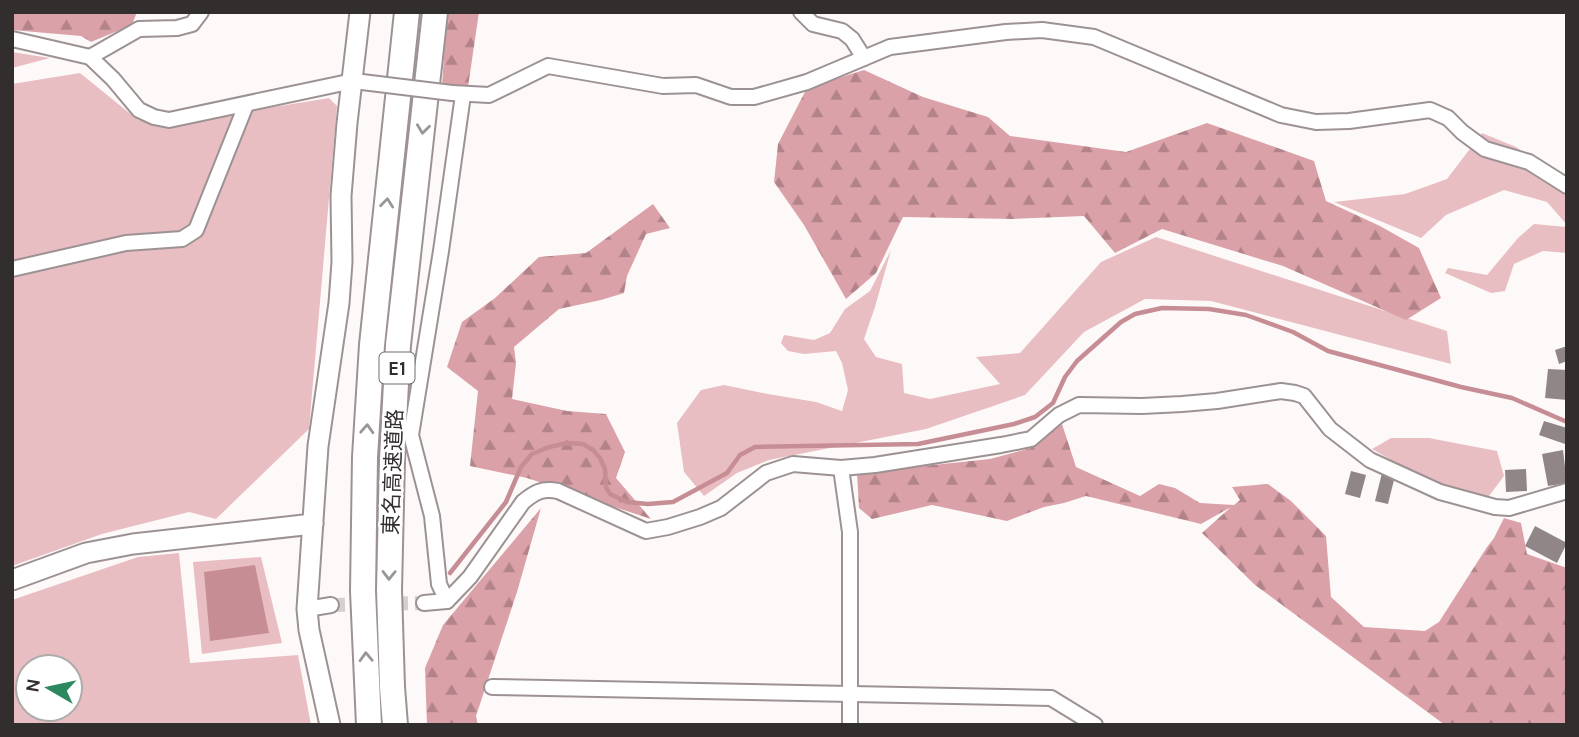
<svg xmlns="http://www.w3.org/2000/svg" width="1579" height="737" viewBox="0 0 1579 737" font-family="Karla,'Noto Sans JP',sans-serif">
<defs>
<pattern id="forest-firs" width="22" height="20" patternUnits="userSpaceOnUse" patternTransform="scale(1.75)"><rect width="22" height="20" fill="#dba1a8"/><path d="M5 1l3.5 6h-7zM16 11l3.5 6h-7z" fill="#b28489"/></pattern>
</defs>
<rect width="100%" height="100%" fill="#fef9f9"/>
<g fill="#e9bec3" fill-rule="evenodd">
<polygon points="12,52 50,58 12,68"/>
<polygon points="80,73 138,120 165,125 329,98 337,106 309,429 216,519 189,512 102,534 12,566 12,84"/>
<polygon points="1482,133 1516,147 1567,184 1567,225 1547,202 1504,190 1446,215 1421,238 1334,202 1405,194 1447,179"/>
<polygon points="1534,224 1567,227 1567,253 1543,251 1514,264 1505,291 1491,293 1445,273 1448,268 1487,275 1518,238"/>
<polygon points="1156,237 1447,331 1451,364 1211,301 1145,299 1084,332 1025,395 926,429 769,460 737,473 704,496 684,472 677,423 701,390 724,385 768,394 816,402 842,411 848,390 842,363 836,351 804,354 788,351 781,343 784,335 814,340 830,333 845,309 870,291 891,250 875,307 864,339 876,357 902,364 904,393 930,399 1000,384 976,357 1020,353 1101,262"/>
<polygon points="1391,438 1429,438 1497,451 1504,476 1486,500 1440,488 1372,449"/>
<path d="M179 553 190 663 298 655 311 725H12V600L138 557ZM28 667H70V709H28Z"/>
<polygon points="261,557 282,643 202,654 193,562"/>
</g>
<g fill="url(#forest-firs)">
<polygon points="12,12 137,12 132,25 91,42 81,36 12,30"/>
<polygon points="447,12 479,12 468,87 442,86"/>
<polygon points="864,70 923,97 988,117 1010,136 1126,152 1207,123 1314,161 1326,201 1380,226 1419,248 1441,298 1406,320 1283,266 1162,229 1115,253 1084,216 1013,219 903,217 876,273 846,299 804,225 774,182 778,144 807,88"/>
<polygon points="653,204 670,228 646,234 627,276 624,293 601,300 559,309 514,347 516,363 512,399 567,411 606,414 625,452 616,478 651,519 527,478 470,466 478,391 447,367 462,322 495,298 539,257 586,253"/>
<polygon points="1062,424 1076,467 1140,496 1159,484 1175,488 1200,503 1234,505 1240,500 1232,487 1268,484 1291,501 1326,536 1331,597 1364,627 1425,631 1439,622 1487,547 1494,538 1504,518 1521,523 1527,554 1567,568 1567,725 1445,725 1255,585 1202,533 1231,507 1201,524 1086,496 1064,503 1044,507 1007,521 932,505 872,519 859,508 857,473 990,459 1031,448"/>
<polygon points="541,508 517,592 476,716 478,725 427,725 425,668 443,625"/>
</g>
<polygon fill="#c78d95" points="255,565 269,633 210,641 204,572"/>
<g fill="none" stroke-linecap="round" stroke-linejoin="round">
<polyline stroke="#c78d95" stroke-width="4.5" points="450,573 506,502 521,467 532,454 549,447 568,443 583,444 593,450 600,458 605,469 606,487 610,494 627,502 648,504 673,502 727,473 740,455 755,447 918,444 1014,424 1035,417 1053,403 1065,377 1077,361 1121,322 1135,314 1162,308 1209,309 1246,315 1293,332 1328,351 1461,387 1512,398 1567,422"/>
</g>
<g fill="#918687">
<polygon points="1567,346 1567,361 1559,364 1555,350"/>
<polygon points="1548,369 1567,370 1567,400 1545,398"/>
<polygon points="1544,421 1567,428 1565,444 1539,435"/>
<polygon points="1563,450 1567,483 1548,486 1542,454"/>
<polygon points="1526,469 1527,491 1506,492 1505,470"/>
<polygon points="1351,471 1366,475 1360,498 1345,494"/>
<polygon points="1382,473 1395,476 1388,504 1375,501"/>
<polygon points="1535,526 1567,543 1557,563 1525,546"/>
</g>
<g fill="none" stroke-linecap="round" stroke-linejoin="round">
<polyline stroke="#d5d0d0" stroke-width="14" stroke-dasharray="14 7" stroke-linecap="butt" points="331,605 424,603"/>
<defs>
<g id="street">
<polyline points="801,12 813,24 842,31 852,39 864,58"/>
<polyline points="12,39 90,57 113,79 139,110 154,117 169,120 353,81 361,82"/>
<polyline points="90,57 139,29 177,28 192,24 201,12"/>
<polyline points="452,93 489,95 548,66 663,86 696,85 731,97 754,97 807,82 890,47 1006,32 1042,30 1094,37 1281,115 1316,122 1349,121 1430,110 1448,118 1462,132 1485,149 1529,162 1567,186"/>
<polyline points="12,269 126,243 182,239 196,230 246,105"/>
<polyline points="841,468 850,532 850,725"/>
<polyline points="447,601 439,584 432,516 411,435 441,251 463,95"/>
<path d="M424 603 447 601 470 577 523 502C535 492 542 488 558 491L646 531 668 527 700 517 721 508 766 473 793 464 841 468 875 465 1001 445 1031 439 1059 415 1079 405 1142 406 1182 404 1217 401 1281 391 1295 393 1304 396 1330 429 1370 460 1440 492 1495 507 1509 508 1567 491"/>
<polyline points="307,609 331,605"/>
<polyline points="492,687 1051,698 1095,725"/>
</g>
<g id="secondary">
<polyline points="12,580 86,553 133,544 313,524"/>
<polyline points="330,725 309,630 307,609 318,446 339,303 342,262 341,196 347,123 360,12"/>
</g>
<g id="highway">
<polyline points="369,725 363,591 365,457 372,345 407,12"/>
<polyline points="395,725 392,687 389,590 392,460 398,345 435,12"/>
</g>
</defs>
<use href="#street" stroke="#9d9293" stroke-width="18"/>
<use href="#secondary" stroke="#9d9293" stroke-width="23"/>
<use href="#highway" stroke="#9d9293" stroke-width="28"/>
<use href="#street" stroke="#fff" stroke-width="14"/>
<use href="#secondary" stroke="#fff" stroke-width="19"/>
<use href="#highway" stroke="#fff" stroke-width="24"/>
<defs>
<polyline id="street-bridge" points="362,82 452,93"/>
</defs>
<use href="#street-bridge" stroke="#9d9293" stroke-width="18" stroke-linecap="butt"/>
<use href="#street-bridge" stroke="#fff" stroke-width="14"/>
</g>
<defs><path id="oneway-chevron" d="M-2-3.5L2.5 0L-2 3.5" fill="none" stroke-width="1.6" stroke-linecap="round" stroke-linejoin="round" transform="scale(1.75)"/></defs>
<g stroke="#999696">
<use href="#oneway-chevron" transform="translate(423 129) rotate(97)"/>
<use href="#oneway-chevron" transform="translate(387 203) rotate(-84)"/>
<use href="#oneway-chevron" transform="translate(367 429) rotate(-87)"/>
<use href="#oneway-chevron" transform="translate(389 575) rotate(91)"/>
<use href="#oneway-chevron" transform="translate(366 657) rotate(-92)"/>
</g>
<g text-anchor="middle" stroke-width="5" stroke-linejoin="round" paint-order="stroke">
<rect fill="#fff" stroke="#706d6d" stroke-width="2" x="379.5" y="352.5" width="35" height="31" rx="5"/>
<g font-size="19" font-weight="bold" fill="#332e2e">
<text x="397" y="375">E1</text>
</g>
<g font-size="21" fill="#332e2e" stroke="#fff">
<text transform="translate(393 472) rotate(-88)" y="7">東名高速道路</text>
</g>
</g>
<rect width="1579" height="737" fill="none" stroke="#332e2e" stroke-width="28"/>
<g transform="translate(49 688) rotate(279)"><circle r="33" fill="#ffffff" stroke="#adabab" stroke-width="2"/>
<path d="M0-5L12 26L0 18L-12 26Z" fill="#2c885f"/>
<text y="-10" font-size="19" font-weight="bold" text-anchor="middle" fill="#332e2e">N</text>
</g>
</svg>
